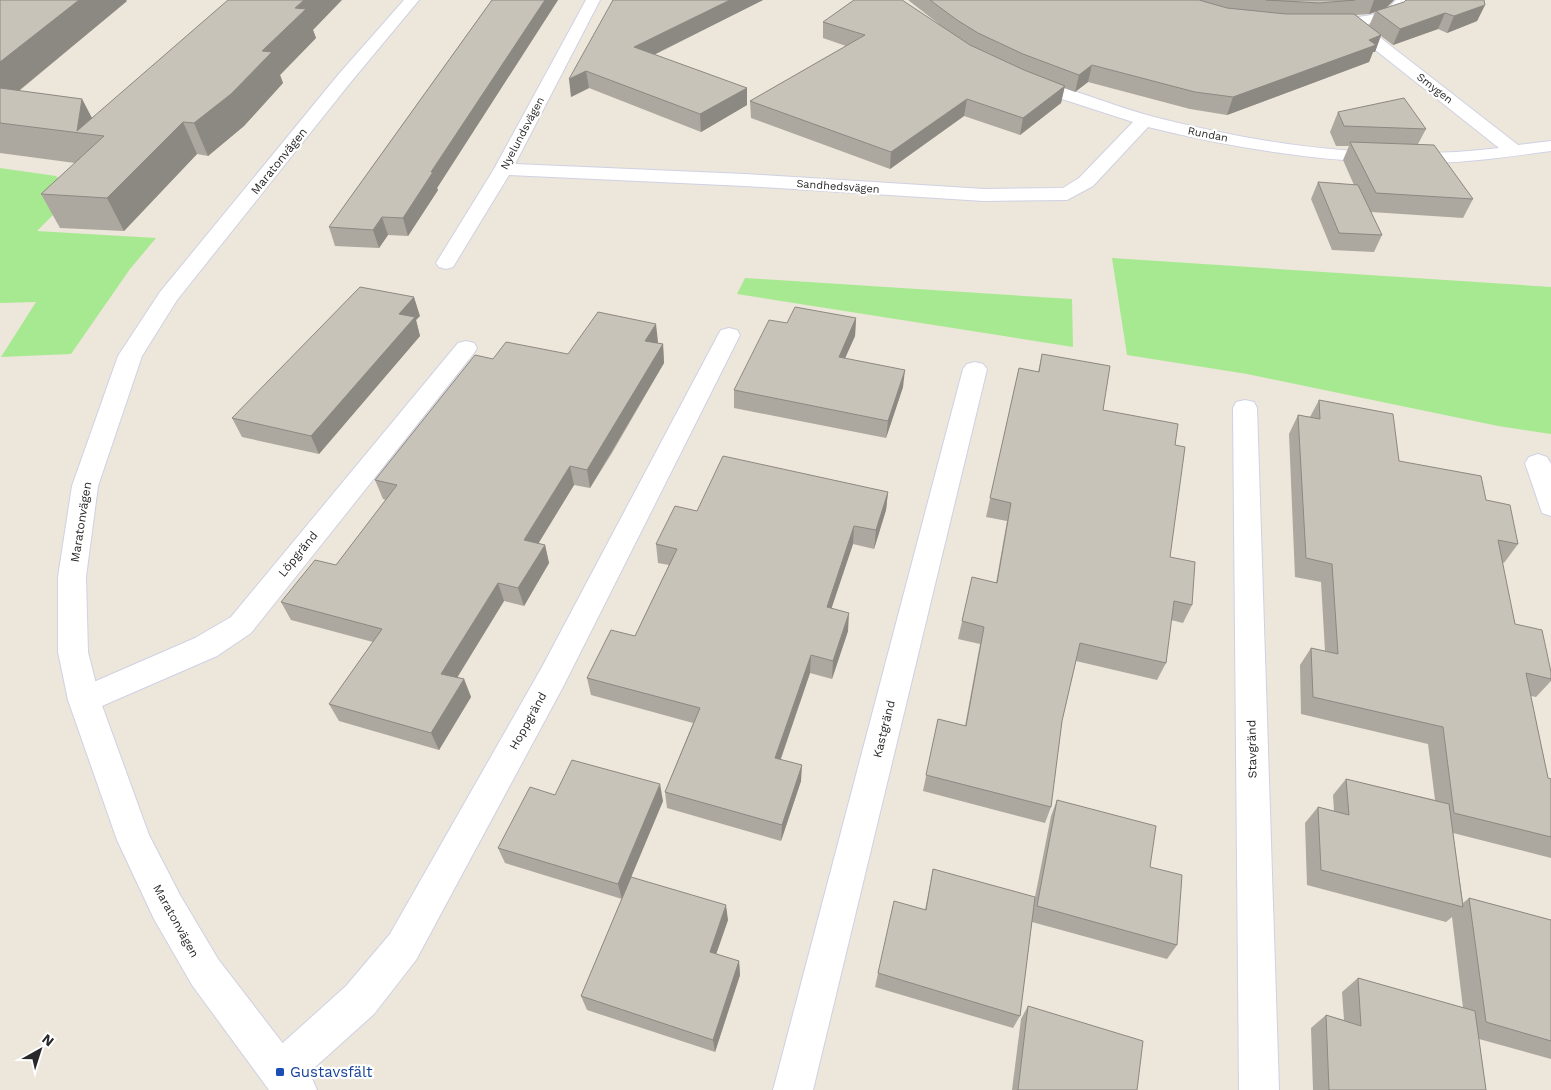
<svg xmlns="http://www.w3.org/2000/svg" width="1551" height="1090" viewBox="0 0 1551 1090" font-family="'Work Sans',sans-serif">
<rect width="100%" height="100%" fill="#ede6da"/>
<g fill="#a7e991">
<polygon points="0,168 56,176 70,190 59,209 37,231 156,238 130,269 71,354 1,357 36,302 0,303"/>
<polygon points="1112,258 1551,287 1551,434 1498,426 1247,374 1127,355"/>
<polygon points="745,278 1072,299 1073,347 737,294"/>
</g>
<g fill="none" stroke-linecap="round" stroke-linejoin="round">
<defs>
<g id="street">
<path d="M586 0H600L515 164 745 174 984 189 1063 188 1079 178 1133 122 1022 86 1020 82 1022 78 1028 77C1072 88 1114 107 1158 118 1267 146 1387 162 1499 148L1349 29 1327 30 1319 25C1325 18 1374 19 1388 9 1391 6 1393 3 1396 0H1411L1397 16 1364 25 1518 145 1551 141V151C1507 157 1464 163 1419 163 1327 163 1237 149 1148 127L1093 186 1067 200 984 201 745 186 509 175 453 267 446 269 439 267 436 263 494 169Z"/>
<path d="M729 328 737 330 740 335 564 685 416 960 374 1014 294 1086C283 1090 277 1090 266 1086L260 1072 266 1058 346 986 390 934 542 667 718 335 721 330Z"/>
<polygon points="466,341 474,343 477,348 474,353 251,633 217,656 95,709 84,713 73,709 68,700 73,691 195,638 231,617 458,343"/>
<polygon points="975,362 983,364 987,369 813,1090 773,1090 963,369 967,364"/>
<polygon points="1245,400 1254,402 1257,408 1279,1090 1239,1090 1233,408 1236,402"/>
<polygon points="1538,454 1547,457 1551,464 1551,516 1542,513 1525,463 1529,457"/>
</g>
<polygon id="secondary" points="404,0 419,0 350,83 177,300 142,356 98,486 86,577 88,652 100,700 149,835 180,895 218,959 294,1058 311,1076 317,1090 269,1090 192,985 154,919 117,840 68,700 58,652 58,577 72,486 118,356 160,292 338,75"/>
</defs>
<use href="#street" stroke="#cfd1e4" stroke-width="2"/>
<use href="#secondary" stroke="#cfd1e4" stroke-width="2"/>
<use href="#street" fill="#fff" fill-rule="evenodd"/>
<use href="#secondary" fill="#fff" fill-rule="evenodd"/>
</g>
<g fill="#aca89f" fill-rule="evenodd">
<polygon points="0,0 127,1 19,91 82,99 92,118 313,30 316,38 280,75 283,83 244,126 208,156 197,154 124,231 60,228 41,194 75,163 0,153"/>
<polygon points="492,0 558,0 437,188 438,190 408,236 388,235 379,248 335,246 329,227"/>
<polygon points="613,0 763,0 654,55 747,105 701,132 589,88 571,97"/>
<path d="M905 0H1394L1387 7 1485 5 1477 21 1447 33 1438 29 1393 45 1381 36 1375 52H1373L1369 62 1227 115 1190 109 1088 82 1075 92 1064 88 1061 103 1020 135 964 116 890 169 751 118 750 101 846 46 823 38V22L939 24 908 0ZM1375 12 1369 26 1356 15 1369 14Z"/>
<polygon points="1338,112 1426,129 1418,144 1473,199 1463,218 1371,212 1382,235 1374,252 1332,250 1311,199 1318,182 1354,185 1343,160 1349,146 1336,146 1330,132"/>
<polygon points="420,316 416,320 420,336 319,454 242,437 232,418"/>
<polygon points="856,318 855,336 845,358 903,387 886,438 734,408 734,390 787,323"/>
<polygon points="658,342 657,343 663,344 664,363 612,453 590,488 574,485 538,543 545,545 549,563 524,606 504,601 457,677 464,679 471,697 439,750 339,721 329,704 373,642 291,620 281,602 336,565 386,500 383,499 375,480 493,359 568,354"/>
<polygon points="1042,354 1103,410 1175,445 1170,557 1192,605 1183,623 1171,620 1166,663 1157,680 1076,661 1062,721 1051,807 1045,823 923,791 938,719 965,726 980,644 958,639 972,577 996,583 1007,521 986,517 1019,368 1038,372"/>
<polygon points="1319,400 1399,461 1486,500 1518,544 1504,563 1502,562 1515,624 1551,672 1551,681 1536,697 1531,696 1548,778 1551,779 1551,858 1453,833 1463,903 1469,898 1551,920 1551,1059 1479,1039 1486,1090 1313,1090 1311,1028 1326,1015 1344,1020 1342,992 1358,978 1463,1008 1452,917 1446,922 1307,885 1305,823 1318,807 1334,811 1333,795 1346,779 1435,800 1428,744 1301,714 1300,665 1311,648 1325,651 1321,582 1295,577 1289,434 1298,415 1310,417"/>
<polygon points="888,492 886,510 874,549 853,544 831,608 848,631 832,679 810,673 781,759 801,781 781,841 667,808 665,792 693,723 591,695 587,678 635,636 669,565 658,563 656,544 697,511"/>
<polygon points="555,795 663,801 631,877 728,920 716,954 739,961 740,975 715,1052 587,1010 581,996 622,899 505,863 498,848"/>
<polygon points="1057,800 1150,867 1177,945 1167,959 1032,922 1020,1016 1013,1028 875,987 878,973 925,910 933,869 1034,902 1051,816"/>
<polygon points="1028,1006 1137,1090 1012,1090 1021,1019"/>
</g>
<g fill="#8c8882">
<polygon points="79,0 126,0 127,1 0,106 0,62"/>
<polygon points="304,0 342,0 313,30 316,38 280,75 283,83 244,126 208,156 194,123 262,51 295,8"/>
<polygon points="545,0 558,0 437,188 438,190 408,236 403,218 431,172"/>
<polygon points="730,0 763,0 635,64 634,47"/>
<polygon points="1374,0 1394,0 1385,9 1376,11 1375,12 1369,14"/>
<polygon points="1485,5 1477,21 1447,33 1454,16"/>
<polygon points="1445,13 1438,29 1393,45 1400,29"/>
<polygon points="1381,35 1375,52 1373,52 1369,62 1227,115 1233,97 1369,40"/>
<polygon points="1092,65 1088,82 1075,92 1079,75"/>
<polygon points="586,71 589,88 571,97 569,79"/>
<polygon points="1065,86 1061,103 1020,135 1023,118"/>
<polygon points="747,88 747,105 701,132 700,114"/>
<polygon points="82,99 98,130 77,131"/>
<polygon points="967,99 964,116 890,169 891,152"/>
<polygon points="183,122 197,154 124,231 107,198"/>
<polygon points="382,217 388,235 379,248 373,230"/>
<polygon points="414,297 420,316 416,320 420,336 319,454 311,436 399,314"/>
<polygon points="856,318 855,336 838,374 839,357"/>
<polygon points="656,324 658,342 647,360 645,341"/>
<polygon points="663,344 664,363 590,488 587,470"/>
<polygon points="905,370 903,387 886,438 888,421"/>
<polygon points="570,466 574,485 529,559 524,540"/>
<polygon points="888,492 886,510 874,549 876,530"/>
<polygon points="854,526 853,544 826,625 827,607"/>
<polygon points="545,545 549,563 524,606 518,588"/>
<polygon points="498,583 504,601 449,691 441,674"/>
<polygon points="849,613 848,631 832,679 833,661"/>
<polygon points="811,655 810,673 775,775 775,758"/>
<polygon points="464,679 471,697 439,750 431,733"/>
<polygon points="802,765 801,781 781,841 782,825"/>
<polygon points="660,784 663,801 622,899 618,884"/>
<polygon points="726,905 728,920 712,966 710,952"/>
<polygon points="739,961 740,975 715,1052 713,1040"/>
</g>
<g fill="#c8c3b9" stroke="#8c8882">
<polygon points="0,0 79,0 0,62"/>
<polygon points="228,0 304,0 295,8 306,9 262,51 272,52 231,94 194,123 183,122 107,198 41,194 104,136 0,123 0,88 82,99 77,131"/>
<polygon points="492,0 545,0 431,172 433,172 403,218 382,217 373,230 329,227"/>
<polygon points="613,0 730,0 634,47 747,88 700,114 586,71 569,79"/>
<polygon points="854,0 902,0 970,45 1024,70 1065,86 1023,118 967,99 891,152 750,101 865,35 823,22"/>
<polygon points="930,0 1199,0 1227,8 1286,14 1354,14 1381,35 1369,40 1376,45 1233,97 1195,92 1092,65 1079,75 1023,54 978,33 957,20"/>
<polygon points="1266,0 1355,0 1319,3"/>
<polygon points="1406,0 1484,0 1485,5 1454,16 1445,13 1400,29 1376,11 1404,2"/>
<polygon points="1404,98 1426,129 1344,126 1338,112"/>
<polygon points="1350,142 1434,145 1473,199 1376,193"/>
<polygon points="1318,182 1358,185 1382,235 1339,233"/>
<polygon points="360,287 414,297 399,314 415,317 311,436 232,418"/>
<polygon points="795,307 856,318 839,357 905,370 888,421 734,390 769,320 787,323"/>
<polygon points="598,312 656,324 645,341 663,344 587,470 570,466 524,540 545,545 518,588 498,583 441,674 464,679 431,733 329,704 382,629 281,602 315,560 336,565 397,485 375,480 475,355 493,359 506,342 568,354"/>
<polygon points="1042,354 1110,366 1103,410 1178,424 1175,445 1185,447 1170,557 1195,562 1192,605 1174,601 1166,663 1080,643 1062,721 1051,807 926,775 938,719 966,726 984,627 962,621 972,577 997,583 1011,503 990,498 1019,368 1039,372"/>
<polygon points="1319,400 1393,414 1399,461 1481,476 1486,500 1510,505 1518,544 1498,540 1515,624 1542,630 1551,672 1551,679 1526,673 1548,778 1551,779 1551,837 1454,813 1443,727 1313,697 1311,648 1338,654 1332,564 1306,558 1298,415 1320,419"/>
<polygon points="723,456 888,492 876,530 854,526 827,607 849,613 833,661 811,655 775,758 802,765 782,825 665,792 700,708 587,678 611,630 635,636 677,549 656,544 675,506 697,511"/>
<polygon points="572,760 660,784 618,884 498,848 530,787 555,795"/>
<polygon points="1346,779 1449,804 1463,907 1321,870 1318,807 1349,815"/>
<polygon points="1057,800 1156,826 1150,867 1182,875 1177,945 1037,906"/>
<polygon points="933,869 1035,897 1020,1016 878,973 894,901 926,910"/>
<polygon points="631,877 726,905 710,952 739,961 713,1040 581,996"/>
<polygon points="1469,898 1551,920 1551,1041 1486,1022"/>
<polygon points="1358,978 1475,1011 1486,1090 1329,1090 1326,1015 1361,1026"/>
<polygon points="1028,1006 1143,1041 1137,1090 1018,1090"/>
</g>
<rect fill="#1a4fb4" stroke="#fff" stroke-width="2" x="275" y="1067" width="10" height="10" rx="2.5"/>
<g text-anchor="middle" stroke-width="4.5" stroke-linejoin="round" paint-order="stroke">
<g font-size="11" fill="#292929" stroke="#fff">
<text transform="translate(1435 88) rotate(38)" y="4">Smygen</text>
<text transform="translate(522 133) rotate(-62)" y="4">Nyelundsvägen</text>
<text transform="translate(1208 134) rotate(11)" y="4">Rundan</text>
<text transform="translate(838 186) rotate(4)" y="4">Sandhedsvägen</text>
</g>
<g font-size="12" fill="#292929" stroke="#fff">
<text transform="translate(279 161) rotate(-51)" y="4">Maratonvägen</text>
<text transform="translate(81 522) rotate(-81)" y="4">Maratonvägen</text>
<text transform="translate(298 554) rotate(-51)" y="4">Löpgränd</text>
<text transform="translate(528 721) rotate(-61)" y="4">Hoppgränd</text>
<text transform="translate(884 729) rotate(-76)" y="4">Kastgränd</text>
<text transform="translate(1252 749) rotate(-91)" y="4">Stavgränd</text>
<text transform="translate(176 921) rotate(61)" y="4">Maratonvägen</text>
</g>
<g font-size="15" fill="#164399" stroke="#fff" text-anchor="start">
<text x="290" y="1077">Gustavsfält</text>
</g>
</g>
<g transform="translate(40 1050) rotate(39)" stroke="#ffffff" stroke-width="4" paint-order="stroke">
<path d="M0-4L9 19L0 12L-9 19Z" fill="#292929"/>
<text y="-8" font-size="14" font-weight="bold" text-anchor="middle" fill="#292929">N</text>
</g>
</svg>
